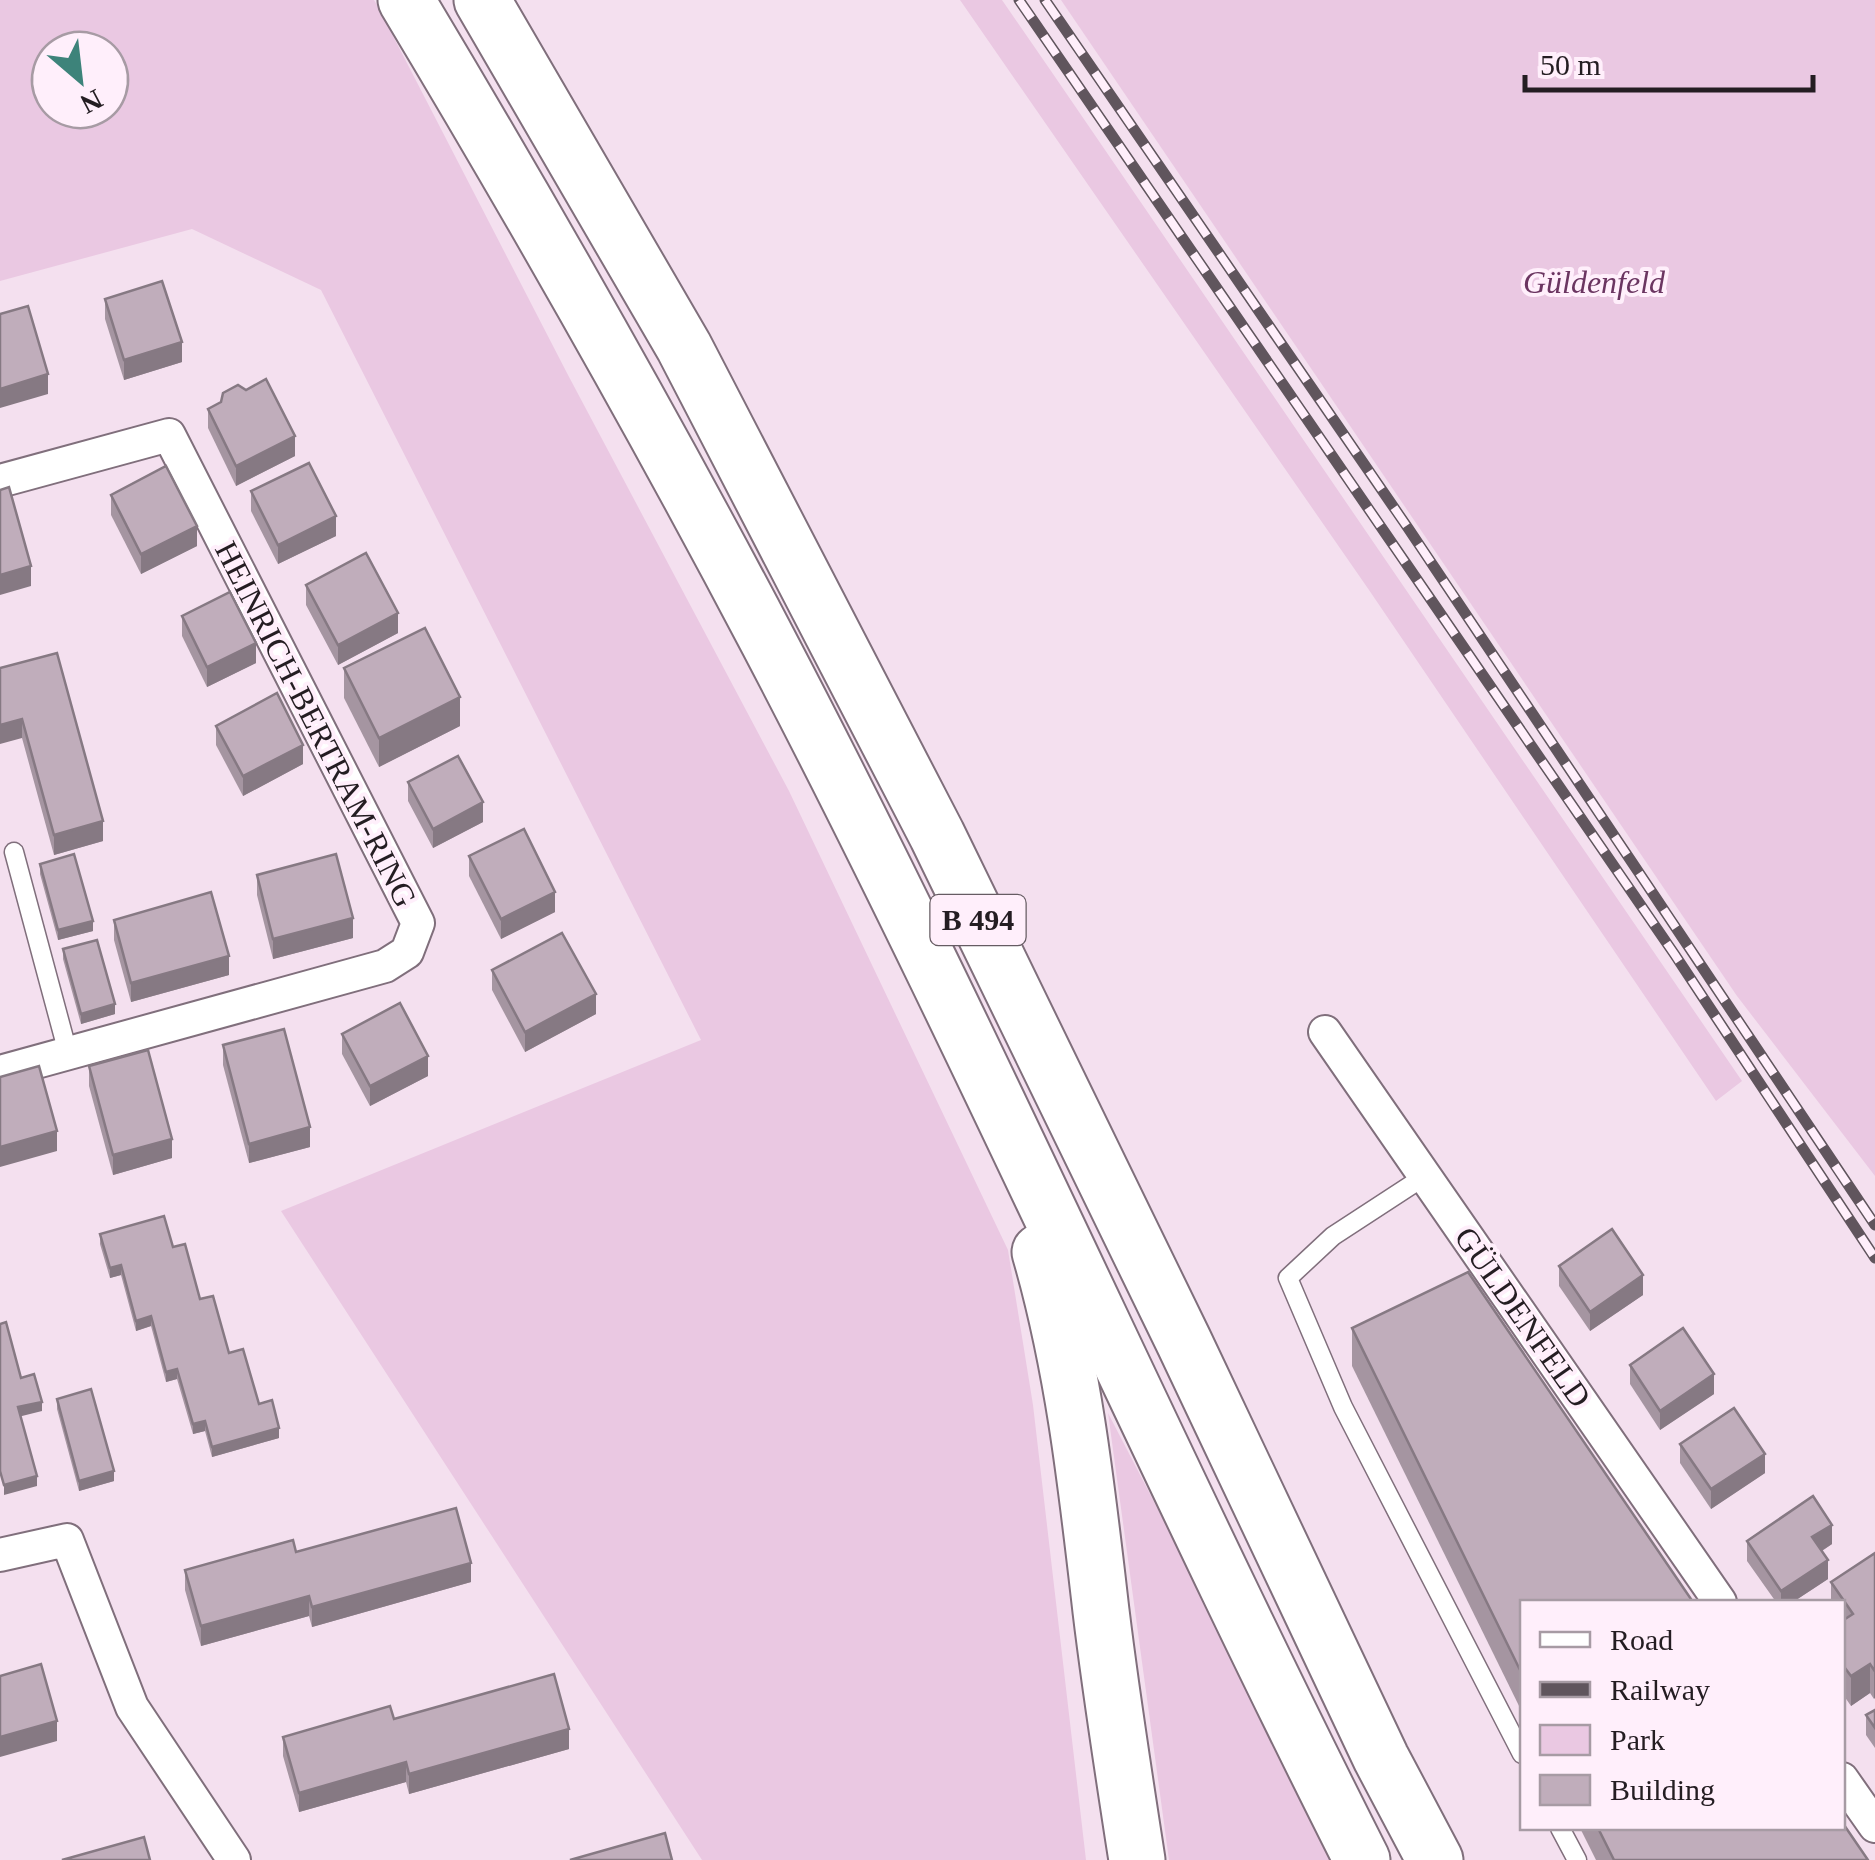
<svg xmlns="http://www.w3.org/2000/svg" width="1875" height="1860" viewBox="0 0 1875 1860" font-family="Georgia,serif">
<rect width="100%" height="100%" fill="#f4e0ef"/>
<g fill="#eac8e2" fill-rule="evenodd">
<path d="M0 0H374L377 5 568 375 789 791 1008 1250 1033 1405 1086 1860H702L281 1211 701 1040 321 290 192 229 0 281ZM110 50V110H50V50Z"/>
<polygon points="960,0 1002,0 1051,71 1742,1081 1716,1101 1369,590"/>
<polygon points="1061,0 1875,0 1875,1176 1737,996"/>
<polygon points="1108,1413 1340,1860 1169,1860"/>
</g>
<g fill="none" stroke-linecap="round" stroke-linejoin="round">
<defs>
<g id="service">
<polyline points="14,852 68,1053"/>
<polyline points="1425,1176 1333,1236 1288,1278 1343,1407 1522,1754"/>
<polyline points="1560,1828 1577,1860"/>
</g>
<g id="minor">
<polyline points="0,481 169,435 418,923 407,952 385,966 0,1072"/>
<polyline points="1325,1032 1720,1602"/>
<polyline points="0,1555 67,1540 132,1707 234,1860"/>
<polyline points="1842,1779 1875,1826"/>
</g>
<g id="trunk">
<path d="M406 0C532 210 654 424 768 641 978 1041 1158 1457 1362 1860"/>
<polyline points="482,0 684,347 937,835 1184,1342 1381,1758 1435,1860"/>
<path d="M1040 1252C1074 1369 1087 1490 1101 1611 1111 1694 1124 1777 1137 1860"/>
</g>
</defs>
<use href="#service" stroke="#806f7c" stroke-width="21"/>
<use href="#minor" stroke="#806f7c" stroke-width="36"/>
<use href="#trunk" stroke="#806f7c" stroke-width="59"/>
<use href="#service" stroke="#fff" stroke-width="18"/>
<use href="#minor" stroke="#fff" stroke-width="32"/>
<use href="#trunk" stroke="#fff" stroke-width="55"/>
<defs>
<g id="rail">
<polyline points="1019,0 1675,955 1875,1258"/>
<polyline points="1045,0 1408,528 1875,1225"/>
</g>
</defs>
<use href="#rail" stroke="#60555d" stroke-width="11"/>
<use href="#rail" stroke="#ffeffb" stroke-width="8" stroke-dasharray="22" stroke-linecap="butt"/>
</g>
<g fill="#a595a1">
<polygon points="105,299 182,362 124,380 105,319"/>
<polygon points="208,409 295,456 236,486 208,428"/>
<polygon points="251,491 336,536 278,564 251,511"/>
<polygon points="111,495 197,546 141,574 111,515"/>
<polygon points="306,585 398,633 338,665 306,605"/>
<polygon points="182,616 256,663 207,687 182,636"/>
<polygon points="0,668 103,841 54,855 22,738"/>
<polygon points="344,668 460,726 379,767 344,698"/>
<polygon points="216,726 303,764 243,796 216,745"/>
<polygon points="408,782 483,822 433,848 408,801"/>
<polygon points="469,856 555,912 501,939 469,876"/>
<polygon points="40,864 93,931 58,940 40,874"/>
<polygon points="257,875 353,938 273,959 257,895"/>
<polygon points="114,920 229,975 131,1002 114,940"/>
<polygon points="63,949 115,1014 81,1024 63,959"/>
<polygon points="492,970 596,1014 525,1052 492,990"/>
<polygon points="342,1034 428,1076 370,1106 342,1054"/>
<polygon points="223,1045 310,1147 249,1163 223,1065"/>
<polygon points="89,1066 172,1158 113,1175 89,1086"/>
<polygon points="100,1234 173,1247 229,1353 279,1438 212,1457 205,1431 193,1434 177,1379 166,1382 151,1326 136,1331 121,1275 110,1278 100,1244"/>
<polygon points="1559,1266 1643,1295 1590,1331 1559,1286"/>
<polygon points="1352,1328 1522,1602 1522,1712 1352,1366"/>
<polygon points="1630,1365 1714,1394 1660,1430 1630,1384"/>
<polygon points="57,1399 114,1481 79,1491 57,1409"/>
<polygon points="1680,1444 1765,1473 1711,1509 1680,1463"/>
<polygon points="1747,1541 1832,1544 1822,1551 1828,1579 1793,1602 1776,1602 1747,1561"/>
<polygon points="296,1552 471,1582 312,1627 309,1616 201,1646 185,1590 185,1570"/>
<polygon points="1875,1553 1874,1699 1870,1693 1851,1706 1842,1693 1842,1602 1831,1602 1831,1582"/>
<polygon points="1875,1710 1875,1748 1866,1735 1866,1715"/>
<polygon points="394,1719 569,1749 409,1794 406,1782 299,1812 283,1756 283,1737"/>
<polygon points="1580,1828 1842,1828 1868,1860 1596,1860"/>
</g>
<g fill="#867983">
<polygon points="182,342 182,362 124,380 124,360"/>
<polygon points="48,374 48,394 0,408 0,389"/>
<polygon points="295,436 295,456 236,486 236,466"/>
<polygon points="336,516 336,536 278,564 278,545"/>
<polygon points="197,526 197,546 141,574 141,554"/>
<polygon points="31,566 31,586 0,595 0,575"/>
<polygon points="398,613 398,633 338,665 338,645"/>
<polygon points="256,643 256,663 207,687 207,667"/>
<polygon points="460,697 460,726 379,767 379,738"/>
<polygon points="22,719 22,738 0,744 0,725"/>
<polygon points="303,745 303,764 243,796 243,776"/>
<polygon points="483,802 483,822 433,848 433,829"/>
<polygon points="103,821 103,841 54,855 54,835"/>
<polygon points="555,892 555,912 501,939 501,919"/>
<polygon points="353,918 353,938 273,959 273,939"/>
<polygon points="93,921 93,931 58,940 58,930"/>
<polygon points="229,956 229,975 131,1002 131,983"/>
<polygon points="596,994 596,1014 525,1052 525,1032"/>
<polygon points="115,1004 115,1014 81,1024 81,1014"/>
<polygon points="428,1056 428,1076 370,1106 370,1086"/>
<polygon points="310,1127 310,1147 249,1163 249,1144"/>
<polygon points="57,1131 57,1151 0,1167 0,1147"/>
<polygon points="172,1139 172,1158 113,1175 113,1155"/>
<polygon points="121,1265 121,1275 110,1278 110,1268"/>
<polygon points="1643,1275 1643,1295 1590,1331 1590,1312"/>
<polygon points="151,1316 151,1326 136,1331 136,1321"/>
<polygon points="177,1369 177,1379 166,1382 166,1372"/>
<polygon points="1714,1374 1714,1394 1660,1430 1660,1411"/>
<polygon points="42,1402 42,1411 18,1417 18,1407"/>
<polygon points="205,1421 205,1431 193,1434 193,1424"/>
<polygon points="279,1428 279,1438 212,1457 212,1447"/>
<polygon points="1765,1454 1765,1473 1711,1509 1711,1489"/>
<polygon points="114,1471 114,1481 79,1491 79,1481"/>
<polygon points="37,1476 37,1486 4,1495 4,1485"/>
<polygon points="1832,1525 1832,1544 1812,1557 1812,1537"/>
<polygon points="1828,1560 1828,1579 1793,1602 1781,1602 1781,1591"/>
<polygon points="471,1563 471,1582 312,1627 312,1607"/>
<polygon points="309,1596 309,1616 201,1646 201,1626"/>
<polygon points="1870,1664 1870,1693 1851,1706 1851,1676"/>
<polygon points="1875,1669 1875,1698 1874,1699 1874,1670"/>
<polygon points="57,1721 57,1741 0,1757 0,1737"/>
<polygon points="569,1729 569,1749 409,1794 409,1774"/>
<polygon points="406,1762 406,1782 299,1812 299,1793"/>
</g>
<g fill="#c0adbb" stroke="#867983" stroke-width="2.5">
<polygon points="162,281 182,342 124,360 105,299"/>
<polygon points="28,306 48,374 0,389 0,314"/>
<polygon points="266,379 295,436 236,466 208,409 221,402 223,393 238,385 246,390"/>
<polygon points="309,463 336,516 278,545 251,491"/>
<polygon points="166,466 197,526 141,554 111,495"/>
<polygon points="9,487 31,566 0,575 0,490"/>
<polygon points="366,553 398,613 338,645 306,585"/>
<polygon points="230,592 256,643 207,667 182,616"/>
<polygon points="425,628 460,697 379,738 344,668"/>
<polygon points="57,653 103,821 54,835 22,719 0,725 0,668"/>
<polygon points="277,693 303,745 243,776 216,726"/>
<polygon points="458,756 483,802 433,829 408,782"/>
<polygon points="524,829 555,892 501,919 469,856"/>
<polygon points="74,854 93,921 58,930 40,864"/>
<polygon points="336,854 353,918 273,939 257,875"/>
<polygon points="211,892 229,956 131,983 114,920"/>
<polygon points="562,933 596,994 525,1032 492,970"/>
<polygon points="97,940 115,1004 81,1014 63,949"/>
<polygon points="400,1003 428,1056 370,1086 342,1034"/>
<polygon points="284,1029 310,1127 249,1144 223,1045"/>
<polygon points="148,1050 172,1139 113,1155 89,1066"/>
<polygon points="39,1066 57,1131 0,1147 0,1077"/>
<polygon points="164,1216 173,1247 185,1244 200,1299 213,1296 229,1353 243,1349 259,1404 272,1400 279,1428 212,1447 205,1421 193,1424 177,1369 166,1372 151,1316 136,1321 121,1265 110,1268 100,1234"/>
<polygon points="1612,1229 1643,1275 1590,1312 1559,1266"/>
<polygon points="1468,1272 1693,1602 1522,1602 1522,1674 1352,1328"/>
<polygon points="6,1322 21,1378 34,1374 42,1402 18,1407 37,1476 4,1485 0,1471 0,1324"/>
<polygon points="1683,1328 1714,1374 1660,1411 1630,1365"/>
<polygon points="91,1389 114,1471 79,1481 57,1399"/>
<polygon points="1734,1408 1765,1454 1711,1489 1680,1444"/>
<polygon points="1813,1496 1832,1525 1812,1537 1828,1560 1781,1591 1747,1541"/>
<polygon points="456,1508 471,1563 312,1607 309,1596 201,1626 185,1570 293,1540 296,1552"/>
<polygon points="1875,1553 1875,1669 1874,1670 1870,1664 1851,1676 1842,1664 1842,1621 1853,1614 1831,1582"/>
<polygon points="41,1664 57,1721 0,1737 0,1676"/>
<polygon points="554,1674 569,1729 409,1774 406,1762 299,1793 283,1737 390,1706 394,1719"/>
<polygon points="1875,1710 1875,1728 1866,1715"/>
<polygon points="1842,1822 1868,1860 1614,1860 1598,1828 1842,1828"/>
<polygon points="665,1833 672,1860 570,1860"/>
<polygon points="144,1837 150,1860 62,1860"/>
</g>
<g text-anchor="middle" stroke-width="8" stroke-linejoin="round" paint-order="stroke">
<rect fill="#ffeffb" stroke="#665c63" stroke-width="2.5" x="930.5" y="895" width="95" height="50" rx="8"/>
<g font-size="30" font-weight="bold" fill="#241d22">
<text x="978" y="930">B 494</text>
</g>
<g font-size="32" font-style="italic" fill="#6b3561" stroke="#ffeffb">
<text x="1594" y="293">Güldenfeld</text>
</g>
<g font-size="32" fill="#241d22" stroke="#ffeffb">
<text transform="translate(316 724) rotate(63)" y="11">HEINRICH-BERTRAM-RING</text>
<text transform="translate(1523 1317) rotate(55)" y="11">GÜLDENFELD</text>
</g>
</g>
<rect x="1520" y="1600" width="325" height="230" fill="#ffeffb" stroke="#a79ba4" stroke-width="2.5"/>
<rect x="1540" y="1632" width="50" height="15" fill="#ffffff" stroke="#a79ba4" stroke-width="2.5"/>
<text x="1610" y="1650" font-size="30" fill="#241d22">Road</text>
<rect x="1540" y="1682" width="50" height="15" fill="#60555d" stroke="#a79ba4" stroke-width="2.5"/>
<text x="1610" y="1700" font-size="30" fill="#241d22">Railway</text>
<rect x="1540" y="1725" width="50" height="30" fill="#eac8e2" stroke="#a79ba4" stroke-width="2.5"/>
<text x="1610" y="1750" font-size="30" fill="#241d22">Park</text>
<rect x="1540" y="1775" width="50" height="30" fill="#c0adbb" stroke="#a79ba4" stroke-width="2.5"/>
<text x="1610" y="1800" font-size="30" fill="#241d22">Building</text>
<g transform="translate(80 80) rotate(152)"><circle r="48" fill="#ffeffb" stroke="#a79ba4" stroke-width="2.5"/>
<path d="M0-8L18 38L0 25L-18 38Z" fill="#3d837a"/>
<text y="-15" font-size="28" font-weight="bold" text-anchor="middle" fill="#241d22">N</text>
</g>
<path d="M1525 75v15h288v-15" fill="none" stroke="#241d22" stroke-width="5"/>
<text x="1540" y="75" font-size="30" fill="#241d22" stroke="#ffeffb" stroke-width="8" paint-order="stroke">50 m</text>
</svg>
